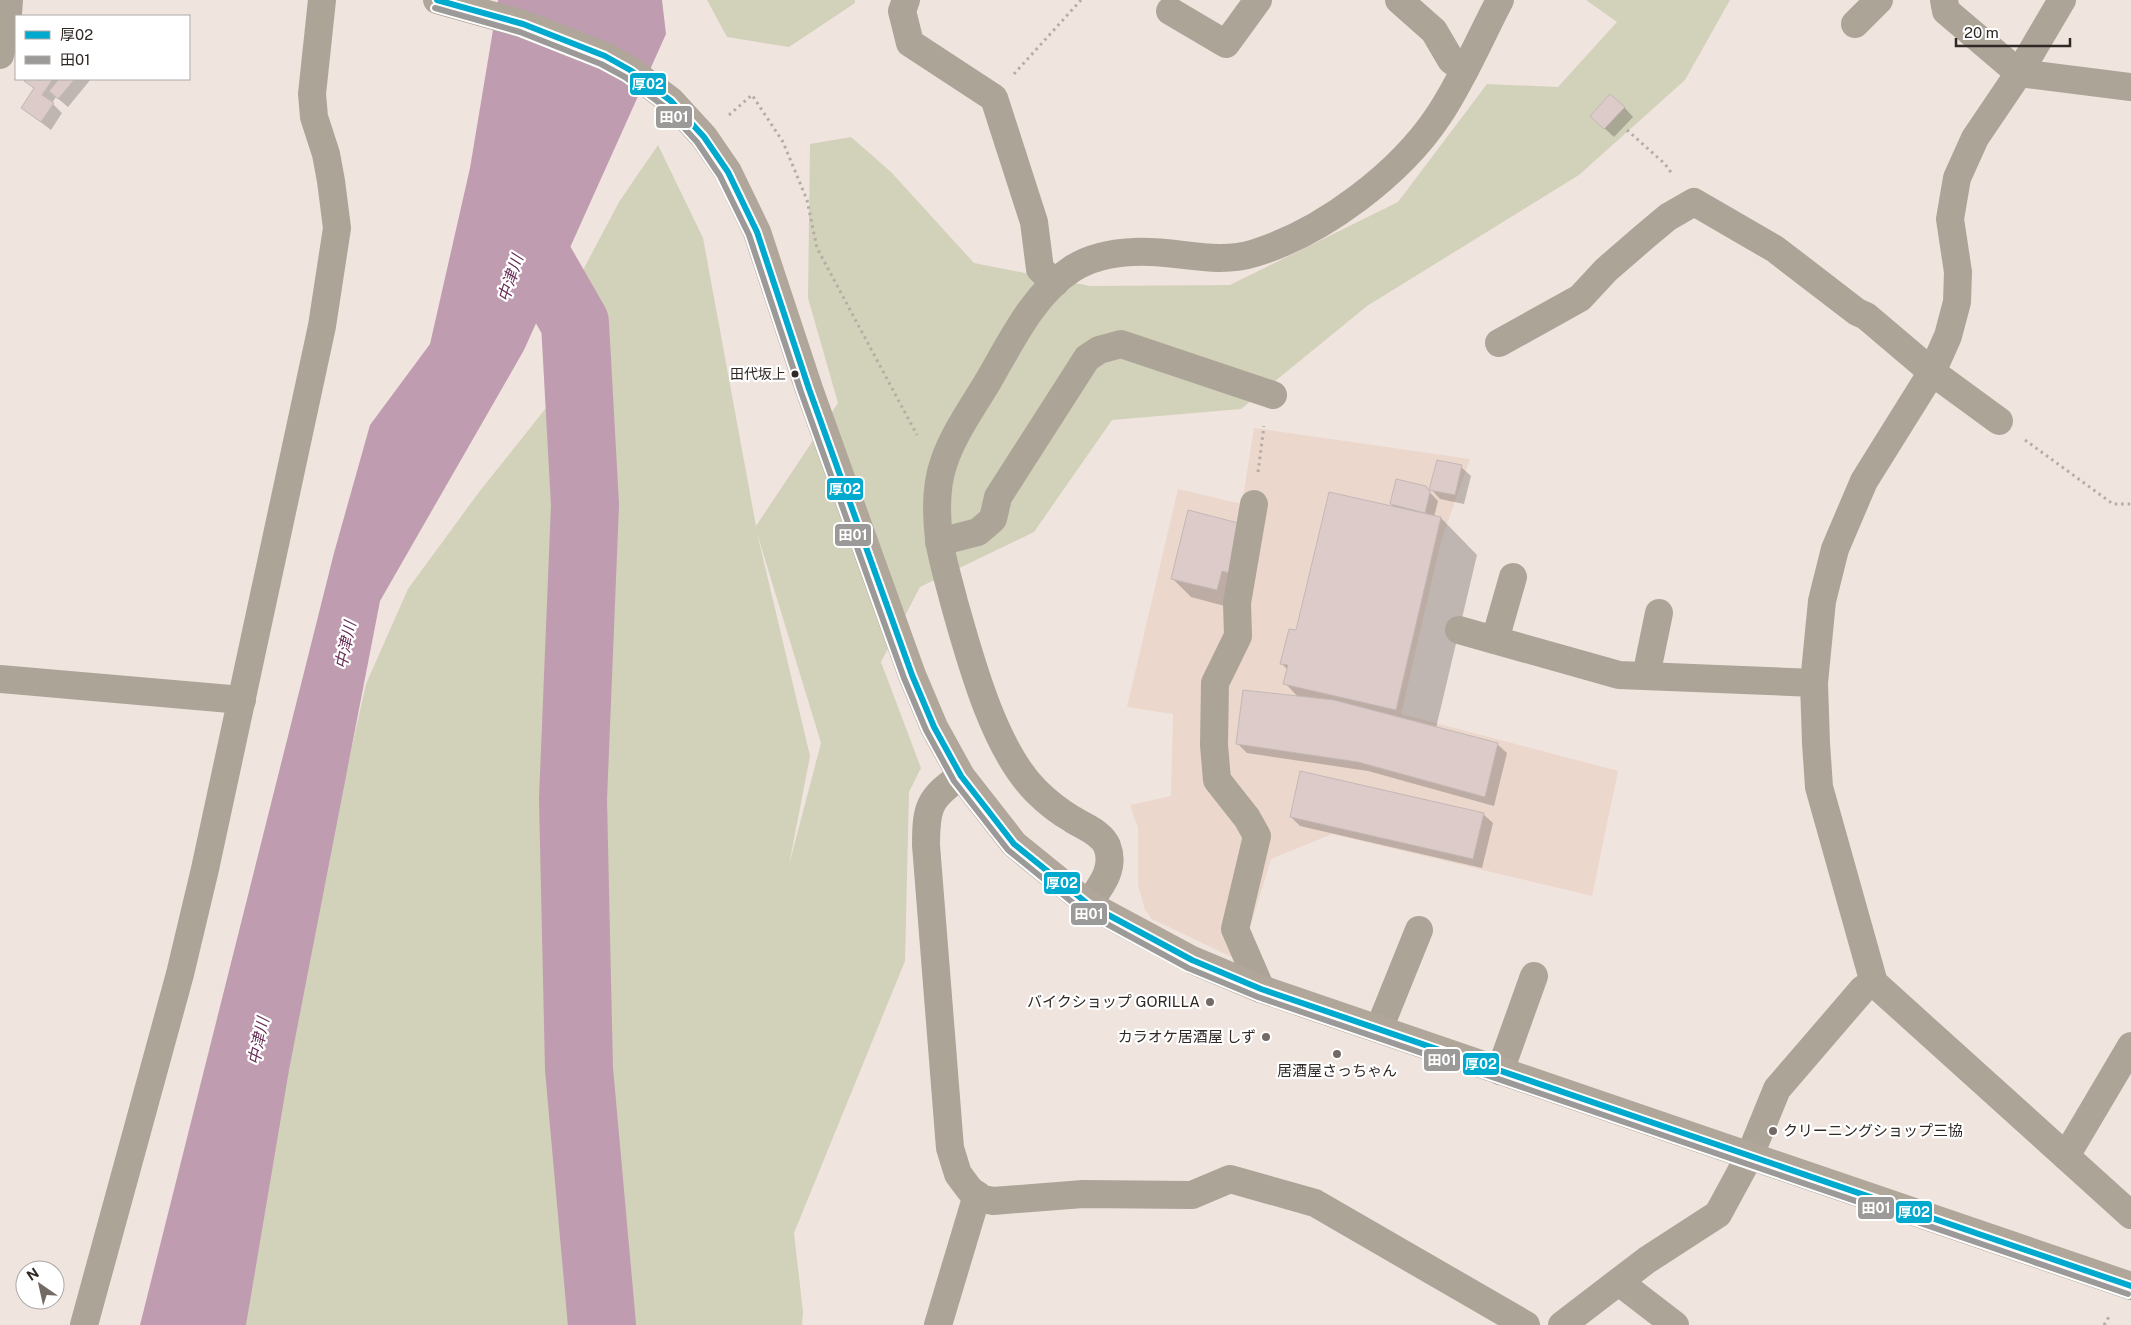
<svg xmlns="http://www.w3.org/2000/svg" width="2131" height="1325" viewBox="0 0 2131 1325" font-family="'Public Sans','Noto Sans JP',sans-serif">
<rect width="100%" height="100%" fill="#f0e4de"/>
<polygon fill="#ebd7cc" points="1254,428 1470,459 1441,541 1401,714 1618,771 1592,896 1332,834 1271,859 1240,961 1152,919 1145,910 1138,885 1138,828 1130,805 1171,796 1173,714 1127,707 1178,489 1242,504"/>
<g fill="#d2d1ba" fill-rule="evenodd">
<polygon points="707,0 855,0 855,3 789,47 727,37"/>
<path d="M1586 0H1730L1685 80 1579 175 1367 306 1241 409 1112 420 1034 532 920 587 881 662 921 768 909 792 905 961 794 1233 803 1312 802 1325H619L597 1122 587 865 598 660V532L587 384 582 272 619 202 658 145 703 238 756 526 838 403 808 298 810 144 851 137 891 172 974 263 1090 286 1230 285 1398 202 1487 84 1558 87 1617 22ZM757 533 821 743 789 865 810 756Z"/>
<polygon points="546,408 565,531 563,652 543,865 547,1073 573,1325 238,1325 335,822 366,684 408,589 479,492"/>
</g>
<polygon fill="#c09cb0" points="498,0 662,0 666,34 524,350 380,601 289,1070 246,1325 140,1325 334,553 370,425 430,344 470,168"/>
<g fill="#0003">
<polygon points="27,79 60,80 91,79 68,107 56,97 52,103 62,113 51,130 22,108 35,90 26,81"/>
<polygon points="1624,107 1633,117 1614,137 1601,125"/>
<polygon points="1461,467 1471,476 1464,504 1440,499 1431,489"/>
<polygon points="1425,487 1438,501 1434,517 1441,518 1477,555 1436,728 1497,744 1507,753 1494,806 1368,771 1247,753 1238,744 1299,698 1285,683 1288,670 1281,663 1297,632 1395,508 1391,504"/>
<polygon points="1189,512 1249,591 1236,609 1191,597 1172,578"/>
<polygon points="1483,814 1493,823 1482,868 1300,826 1291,817"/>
</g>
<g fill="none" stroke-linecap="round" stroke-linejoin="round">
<polyline stroke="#c09cb0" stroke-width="68" points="524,234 575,323 585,505 573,799 579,1069 602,1325"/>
</g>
<g fill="#dccbc9" stroke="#c2b8b6">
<polygon points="26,79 53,79 42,95 54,103 41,122 21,108 34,88 24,81"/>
<polygon points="59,79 75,79 58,99 49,91"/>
<polygon points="1610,94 1625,107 1604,129 1590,116"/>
<polygon points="1437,460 1462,465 1455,495 1429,490"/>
<polygon points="1396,479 1426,486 1430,492 1425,513 1390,504"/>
<polygon points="1329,492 1441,517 1396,710 1283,684 1288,665 1280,664 1289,629 1296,630"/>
<polygon points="1188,510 1242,524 1230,573 1222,571 1217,590 1171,579"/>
<polygon points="1243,690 1334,700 1498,743 1485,797 1358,762 1236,744"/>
<polygon points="1300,771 1484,813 1473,859 1290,817"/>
</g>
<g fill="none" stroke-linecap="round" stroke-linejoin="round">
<g stroke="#b4ada4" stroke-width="3" stroke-dasharray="2.5 4" stroke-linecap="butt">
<polyline points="1014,74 1081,0"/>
<polyline points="729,115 752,95 783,142 807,200 817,248 917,435"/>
<polyline points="1627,130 1665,164 1673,175"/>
<polyline points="2025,440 2113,504 2131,504"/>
<polyline points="1258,472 1264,426"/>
<polyline points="2104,1325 2110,1315"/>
</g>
<g stroke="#ada498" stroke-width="28">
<polyline points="906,0 902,11 910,43 994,98 1034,222 1040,269 1055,283"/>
<polyline points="1399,0 1434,31 1451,60 1465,70"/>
<polyline points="1944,0 1946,11 2019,73 2131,87"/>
<polyline points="2062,0 2019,73 1975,138 1957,178 1950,219 1958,272 1957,302 1948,336 1932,372 1864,481 1835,549 1822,601 1814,683 1816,743 1819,787 1874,983 2131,1215"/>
<polyline points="1170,11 1226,44 1258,0"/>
<polyline points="1855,24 1879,0"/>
<polyline points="0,55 7,26 9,0"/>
<polyline points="1499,343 1580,298 1606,270 1644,237 1668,217 1694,202 1775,249 1857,312 1866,316 1932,372 1999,421"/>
<polyline points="1254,504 1237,603 1238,636 1215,683 1214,745 1217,780 1247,818 1257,836 1235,929 1261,989"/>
<polyline points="939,542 978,532 993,519 998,497 1087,358 1099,350 1121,344 1273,395"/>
<polyline points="1459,630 1619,675 1814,683"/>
<polyline points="1495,640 1513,577"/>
<polyline points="1646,676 1659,613"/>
<polyline points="0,679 242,700"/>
<path d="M961 776C929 798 926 807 926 845L950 1148 958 1174 970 1190 983 1199 993 1201 1083 1194 1192 1195 1230 1179 1315 1203 1526 1325"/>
<path d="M1088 904C1100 887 1116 869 1107 846 1101 832 1084 827 1072 819 1060 812 1046 801 1036 791 994 749 970 659 954 602 949 582 942 560 939 539 936 514 935 487 944 462 953 435 972 408 987 383 1010 344 1033 294 1072 269 1089 258 1112 253 1133 252 1175 249 1214 266 1255 253 1323 232 1400 174 1439 115 1463 79 1480 38 1500 0"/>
<polyline points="1379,1029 1419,930"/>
<polyline points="1500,1071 1534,976"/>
<polyline points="2066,1156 2131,1046"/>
<polyline points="1619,1282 1675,1325"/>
<polyline points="84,1325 180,974 205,869 322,326 337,228 331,181 326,154 314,117 312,94 322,0"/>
<polyline points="938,1325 977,1195"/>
<polyline points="1562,1325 1647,1260 1718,1214 1750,1155 1777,1089 1863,989 1874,983"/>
</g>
<polyline stroke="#b0a699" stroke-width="28" points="437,0 523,24 605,56 630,70 671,101 704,137 728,172 757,232 809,389 912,675 934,727 961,776 1014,844 1088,904 1192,960 1261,989 2131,1286"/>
<defs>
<polyline id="bus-1" points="437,0 523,24 605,56 630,70 671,101 704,137 728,172 757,232 809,389 912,675 934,727 961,776 1014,844 1088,904 1192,960 1261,989 2131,1286"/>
<polyline id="bus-2" points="435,8 520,32 601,64 625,77 665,107 697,142 720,176 749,235 801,392 904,678 926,730 954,781 1008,850 1083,911 1188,968 1258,997 2128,1294"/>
</defs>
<use href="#bus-1" stroke="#fff" stroke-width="10"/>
<use href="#bus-2" stroke="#fff" stroke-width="10"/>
<use href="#bus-1" stroke="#00a9ce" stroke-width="6"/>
<use href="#bus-2" stroke="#9c9a99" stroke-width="6"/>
</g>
<circle fill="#2f2824" stroke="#fff" stroke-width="2" cx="795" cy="374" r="4.5"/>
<g fill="#736a65" stroke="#fff" stroke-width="2">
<circle cx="1210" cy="1002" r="5"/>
<circle cx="1266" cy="1037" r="5"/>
<circle cx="1337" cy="1054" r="5"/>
<circle cx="1773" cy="1131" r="5"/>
</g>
<g text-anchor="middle" stroke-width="4.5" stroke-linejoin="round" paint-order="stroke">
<g font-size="14" fill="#2f2824" stroke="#fff" text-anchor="end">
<text x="786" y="379">田代坂上</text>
</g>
<g font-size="15" fill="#2f2824" stroke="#fff" text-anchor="end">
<text x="1200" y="1007">バイクショップ GORILLA</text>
<text x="1256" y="1042">カラオケ居酒屋 しず</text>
<text x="1337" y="1076" text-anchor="middle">居酒屋さっちゃん</text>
<text x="1783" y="1136" text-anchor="start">クリーニングショップ三協</text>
</g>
<g font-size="16" font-style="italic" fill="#692d57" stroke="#fff">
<text transform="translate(510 278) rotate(-72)" y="6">中津川</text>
<text transform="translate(345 645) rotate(-78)" y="6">中津川</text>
<text transform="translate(258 1041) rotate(-78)" y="6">中津川</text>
</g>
</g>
<g stroke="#fff" stroke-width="2">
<rect x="629" y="72" width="38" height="24" rx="5" fill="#00a9ce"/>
<rect x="655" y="105" width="38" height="24" rx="5" fill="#9c9a99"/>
<rect x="826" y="477" width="38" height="24" rx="5" fill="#00a9ce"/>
<rect x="834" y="523" width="38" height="24" rx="5" fill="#9c9a99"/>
<rect x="1043" y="871" width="38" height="24" rx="5" fill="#00a9ce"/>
<rect x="1070" y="902" width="38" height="24" rx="5" fill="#9c9a99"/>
<rect x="1423" y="1048" width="38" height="24" rx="5" fill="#9c9a99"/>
<rect x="1462" y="1052" width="38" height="24" rx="5" fill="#00a9ce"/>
<rect x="1857" y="1196" width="38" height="24" rx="5" fill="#9c9a99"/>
<rect x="1895" y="1200" width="38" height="24" rx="5" fill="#00a9ce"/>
</g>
<g font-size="14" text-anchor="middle" font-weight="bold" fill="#fff">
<text x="648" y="89">厚02</text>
<text x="674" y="122">田01</text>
<text x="845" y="494">厚02</text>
<text x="853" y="540">田01</text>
<text x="1062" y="888">厚02</text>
<text x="1089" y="919">田01</text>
<text x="1442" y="1065">田01</text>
<text x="1481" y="1069">厚02</text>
<text x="1876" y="1213">田01</text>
<text x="1914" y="1217">厚02</text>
</g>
<rect x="15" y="15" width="175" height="65" fill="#ffffff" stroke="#aca9a7"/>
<rect x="25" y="31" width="25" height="8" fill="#00a9ce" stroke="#aca9a7"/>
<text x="60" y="40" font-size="15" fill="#2f2824">厚02</text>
<rect x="25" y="56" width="25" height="8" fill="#9c9a99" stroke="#aca9a7"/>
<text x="60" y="65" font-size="15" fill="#2f2824">田01</text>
<g transform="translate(40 1285) rotate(326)"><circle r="24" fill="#ffffff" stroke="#aca9a7"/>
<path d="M0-4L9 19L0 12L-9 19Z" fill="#736a65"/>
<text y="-8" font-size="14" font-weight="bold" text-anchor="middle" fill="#2f2824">N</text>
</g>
<path d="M1956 38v8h114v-8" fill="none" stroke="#2f2824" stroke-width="2.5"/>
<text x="1964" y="38" font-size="15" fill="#2f2824" stroke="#ffffff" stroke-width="4" paint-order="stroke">20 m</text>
</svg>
